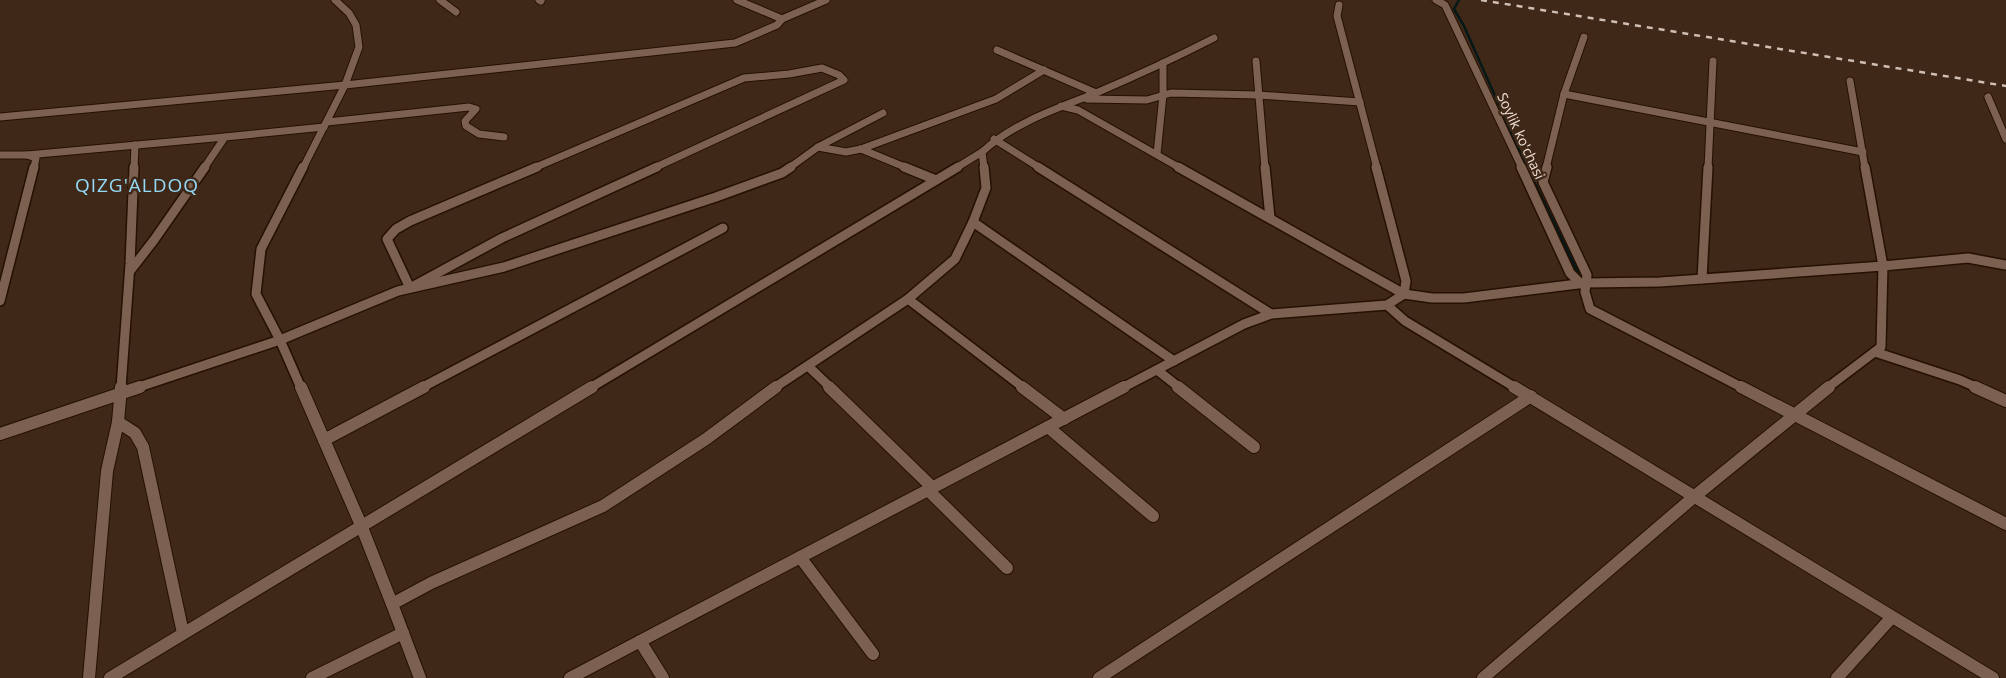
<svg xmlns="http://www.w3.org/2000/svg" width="2006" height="678" viewBox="0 0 2006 678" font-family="'Open Sans',sans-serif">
<rect width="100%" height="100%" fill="#3f2818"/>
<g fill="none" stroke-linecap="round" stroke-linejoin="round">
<polyline stroke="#061818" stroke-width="2.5" points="1459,0 1454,9 1464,26 1527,168"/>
<polyline stroke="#061818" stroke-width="4" points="1526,167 1578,273"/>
<defs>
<g id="street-far2">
<polyline points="440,0 456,12"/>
<polyline points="539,0 541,1"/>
<polyline points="1436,0 1445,5 1522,168"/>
<polyline points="1339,5 1337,16 1377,168"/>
<polyline points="782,19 826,0"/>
<polyline points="997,50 1096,93"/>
<polyline points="1256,61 1265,168"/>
<polyline points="1850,81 1865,168"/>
<polyline points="1564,94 1863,152"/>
<polyline points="1988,97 2006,139"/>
<polyline points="1087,99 1147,100 1171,93 1258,95 1360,102"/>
<polyline points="1061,106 1078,110 1180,168"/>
<polyline points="0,117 345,85 735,43 777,25 782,19 737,0"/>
<polyline points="327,122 469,107 476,109 465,121 466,126 479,134 504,137"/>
<polyline points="994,139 1040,168"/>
<polyline points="818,147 846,152 861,149 996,99 1044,70"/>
<polyline points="861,149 907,168"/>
<polyline points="1157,154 1163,95 1163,63"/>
<polyline points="0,155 27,155 36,158 34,168"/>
<polyline points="27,155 225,137"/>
<polyline points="134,168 135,145"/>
<polyline points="204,168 225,137 324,127"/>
<polyline points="303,168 345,85 359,47 356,25 349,13 335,0"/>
<polyline points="534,168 744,78 789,74 822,68 839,75 844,80 654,168"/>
<polyline points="789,168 818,147 883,113"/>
<polyline points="956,168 982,152"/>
<path d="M984 168 982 152C1015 122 1056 109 1096 93 1136 76 1175 58 1214 38"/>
<polyline points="1546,168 1564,94 1584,37"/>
<polyline points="1708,168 1713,61"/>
</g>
<g id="street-far1">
<polyline points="537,167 410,221 396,229 387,239 410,288 502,238 657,167"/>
<polyline points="904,167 936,180"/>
<polyline points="1038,167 1271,314"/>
<polyline points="1178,167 1404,294 1432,298 1464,298 1586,283 1660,282 1883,266 1865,167"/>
<polyline points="1265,167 1270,218"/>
<polyline points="1521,167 1570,273 1581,284"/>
<polyline points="1547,167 1543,182 1587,275 1585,292 1590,309 1743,388"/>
<polyline points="973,222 1174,361"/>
<polyline points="130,271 154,240 205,167"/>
<polyline points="1702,279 1708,167"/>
<polyline points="908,299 1024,388"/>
<polyline points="0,301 34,167"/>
<polyline points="1387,305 1405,321 1516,388"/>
<polyline points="1875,352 1960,380 1978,388"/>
<polyline points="808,366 831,388"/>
<polyline points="1157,370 1180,388"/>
<polyline points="121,388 130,264 134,167"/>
<polyline points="136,388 280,340 398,291 504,267 716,197 782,173 791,167"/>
<polyline points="301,388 280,340 256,294 261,249 303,167"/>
<polyline points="421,388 723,228"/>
<polyline points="590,388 958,167"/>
<polyline points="774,388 908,299 955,259 973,222 986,188 984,167"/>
<polyline points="1122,388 1244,324 1271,314 1387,305 1404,294 1406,281 1376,167"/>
<polyline points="1827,388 1881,347 1883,266 1968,258 2006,265"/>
</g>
<g id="street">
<polyline points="301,387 361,525 392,604"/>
<polyline points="829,387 933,488"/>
<polyline points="1022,387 1064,419"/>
<polyline points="1178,387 1254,447"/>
<polyline points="1514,387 1993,678"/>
<polyline points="1741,387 2006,524"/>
<polyline points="1975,387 2006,401"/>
<polyline points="118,422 135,433 143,447 183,633"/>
<polyline points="1048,427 1153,516"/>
<polyline points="0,434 140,387"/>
<polyline points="324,440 424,387"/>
<polyline points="928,490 1007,568"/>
<polyline points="800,557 873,654"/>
<polyline points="640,641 663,678"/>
<polyline points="89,678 107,471 118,422 121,387"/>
<polyline points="110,678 592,387"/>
<polyline points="312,678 403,633"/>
<polyline points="420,678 392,604 431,583 603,506 706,439 776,387"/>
<polyline points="570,678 1124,387"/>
<polyline points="1099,678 1531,396"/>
<polyline points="1483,678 1695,496 1829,387"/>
<polyline points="1837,678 1892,617"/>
</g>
</defs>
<use href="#street-far2" stroke="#251002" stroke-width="9"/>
<use href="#street-far1" stroke="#251002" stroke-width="12"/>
<use href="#street" stroke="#251002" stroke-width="14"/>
<use href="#street-far2" stroke="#7c6150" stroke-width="7"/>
<use href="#street-far1" stroke="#7c6150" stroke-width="9"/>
<use href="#street" stroke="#7c6150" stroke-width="12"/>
<polyline stroke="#d0bfb4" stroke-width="2.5" stroke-dasharray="6 6" stroke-linecap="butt" points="1481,0 2006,86"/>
</g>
<g text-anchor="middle" stroke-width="5" stroke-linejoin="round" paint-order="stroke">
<g font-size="14" fill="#eeded4" stroke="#3f2818">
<text transform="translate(1521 136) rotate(65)" y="5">Soylik ko'chasi</text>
</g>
<g font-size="19" letter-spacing="1" fill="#94daf6" stroke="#3f2818">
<text x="137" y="192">QIZG'ALDOQ</text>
</g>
</g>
</svg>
